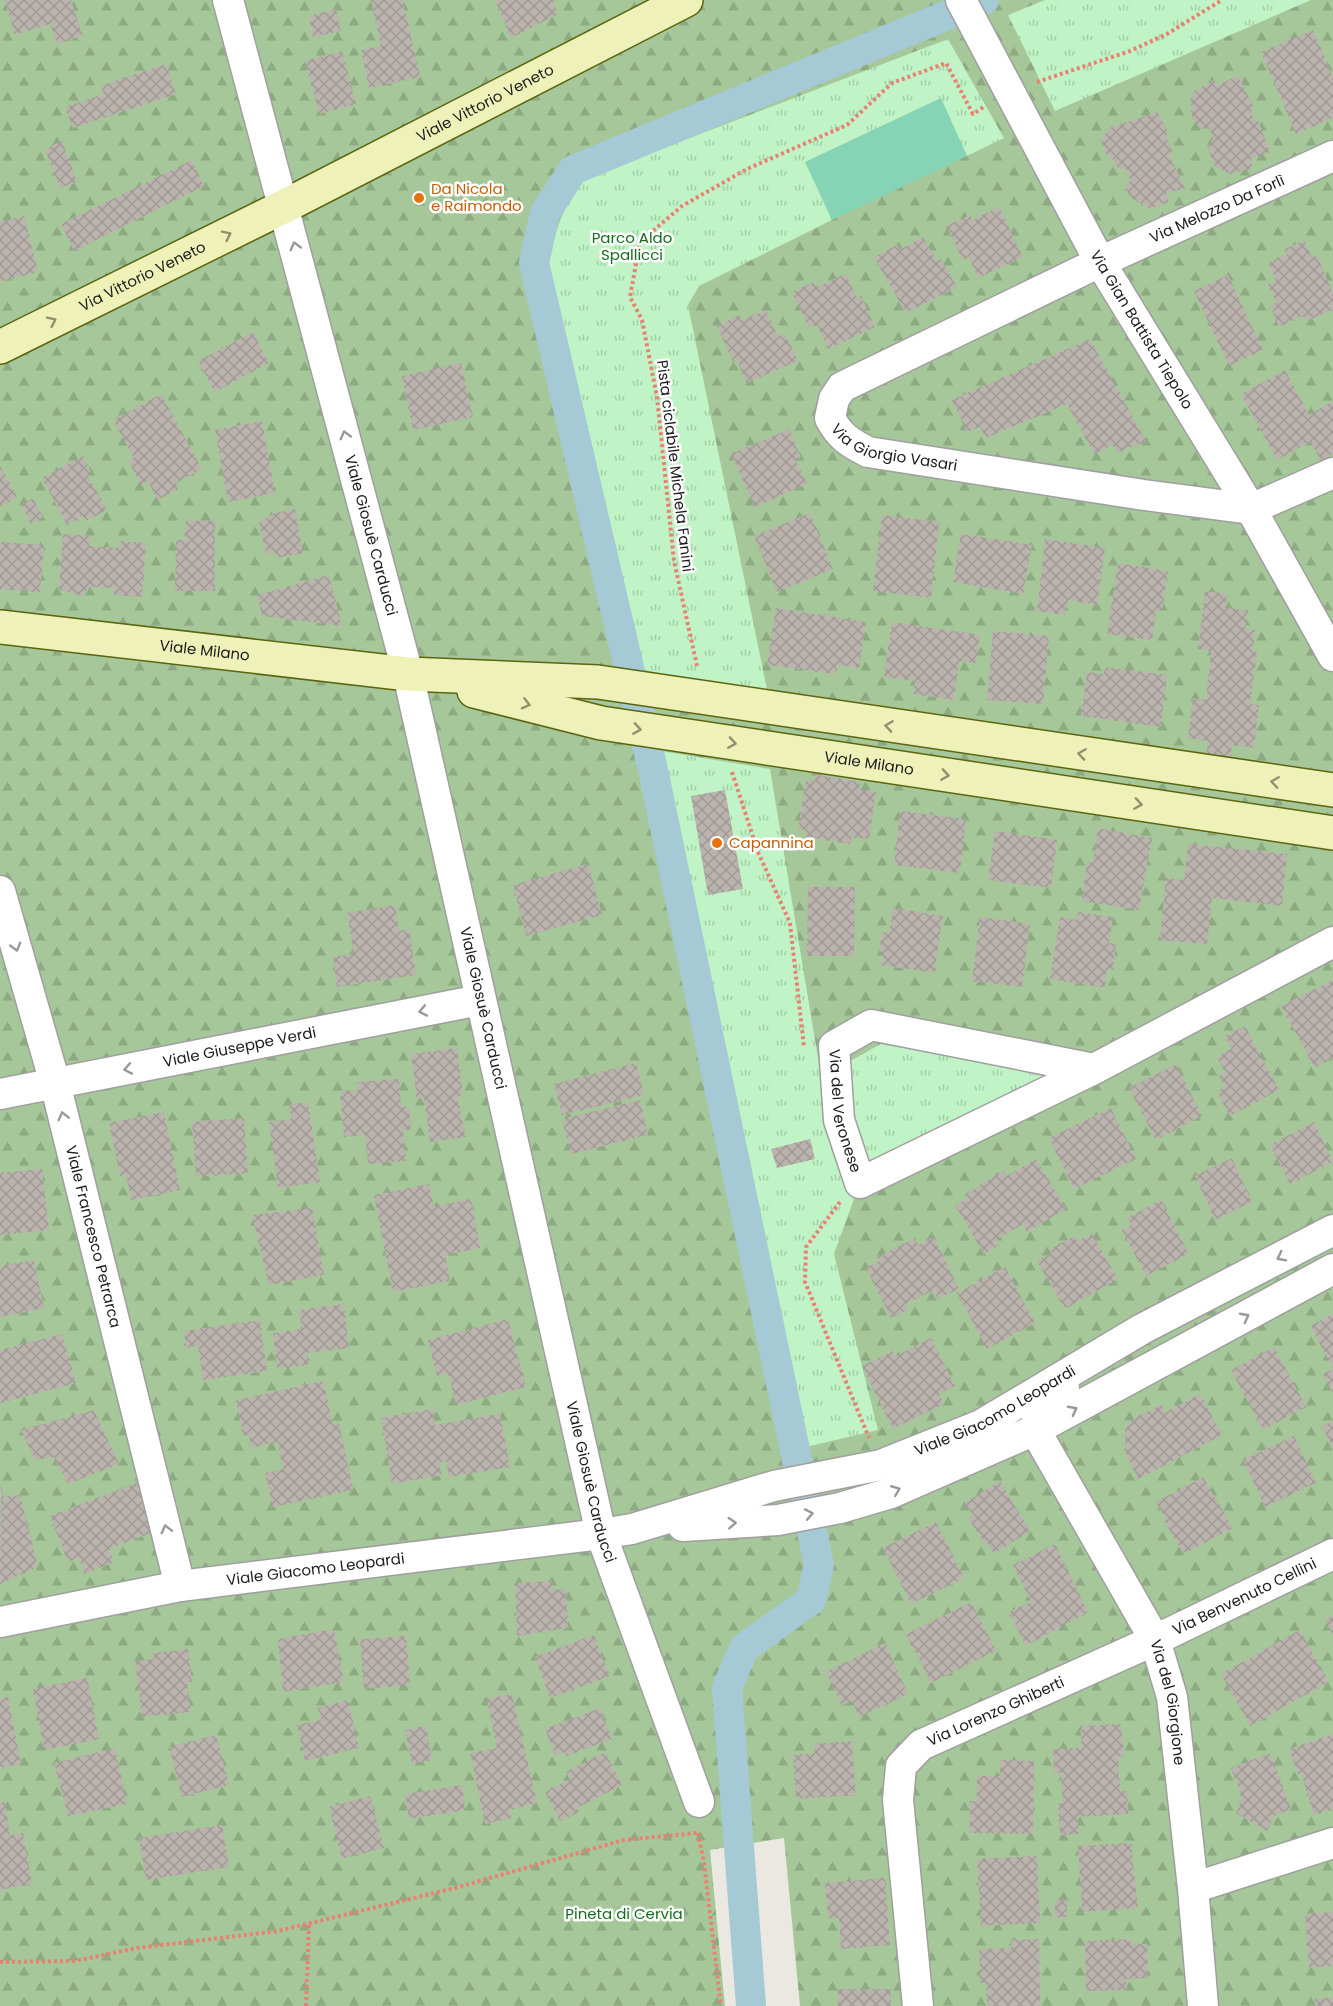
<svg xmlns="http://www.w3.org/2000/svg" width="1333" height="2006" viewBox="0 0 1333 2006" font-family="Poppins,sans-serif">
<defs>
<pattern id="forest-firs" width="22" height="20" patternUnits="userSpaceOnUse" patternTransform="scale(1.5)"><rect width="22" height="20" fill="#a6c799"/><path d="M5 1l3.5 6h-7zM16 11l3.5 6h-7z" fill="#8eaa83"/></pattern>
<pattern id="park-tufts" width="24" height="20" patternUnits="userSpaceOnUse" patternTransform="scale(1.5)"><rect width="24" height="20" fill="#c0f3c5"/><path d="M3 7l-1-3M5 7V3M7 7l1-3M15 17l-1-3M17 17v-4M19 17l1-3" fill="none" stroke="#a4d0a9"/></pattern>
<pattern id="building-cross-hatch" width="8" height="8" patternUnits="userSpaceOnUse" patternTransform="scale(1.5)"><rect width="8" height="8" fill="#bbb4ae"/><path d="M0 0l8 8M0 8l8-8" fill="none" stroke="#a09a95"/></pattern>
</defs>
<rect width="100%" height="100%" fill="#ebe8e1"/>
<polygon fill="url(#forest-firs)" points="0,0 1333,0 1333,2006 800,2006 784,1838 710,1850 725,2006 0,2006"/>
<g fill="url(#park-tufts)">
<polygon points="1045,0 1311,0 1055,111 1008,15"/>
<path d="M948 39 1004 138 967 156 940 99 806 162 832 220 699 286 688 305 769 699 641 669 548 265C555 232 563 204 585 178Z"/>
<polygon points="649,749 770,769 821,1076 854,1199 834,1254 878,1430 802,1448"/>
<polygon points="884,1042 1041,1072 1042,1079 868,1168 849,1115 847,1063"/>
</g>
<polygon fill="#86d4b6" points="941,98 967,156 832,220 805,162"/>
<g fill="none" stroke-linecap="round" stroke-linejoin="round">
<polyline stroke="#a5cad5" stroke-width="30" points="751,2006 727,1688 744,1648 811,1600 819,1565 653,770 534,263 545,213 573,170 984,0"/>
</g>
<g fill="url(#building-cross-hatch)">
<polygon points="4,0 71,0 83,36 57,44 50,24 15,35"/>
<polygon points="371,0 403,0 420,77 369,88 361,50 381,46"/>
<polygon points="495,0 553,0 558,14 511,38"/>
<polygon points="336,9 341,31 313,37 309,16"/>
<polygon points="1313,30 1333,77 1333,118 1296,134 1261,52"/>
<polygon points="342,51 356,104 319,114 305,61"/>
<polygon points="166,64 176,94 73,128 65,107 104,94 101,86"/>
<polygon points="1238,76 1253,106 1251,112 1255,122 1258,121 1270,152 1251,159 1252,168 1231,174 1215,167 1208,149 1213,138 1210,129 1201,129 1192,117 1191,103 1193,92 1214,80 1218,85"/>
<polygon points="1157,112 1166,128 1167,140 1172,150 1170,157 1185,188 1166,194 1169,202 1150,209 1130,197 1125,186 1131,182 1126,169 1118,169 1112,158 1107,155 1101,141 1109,128"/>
<polygon points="62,141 77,182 60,188 45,149"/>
<polygon points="192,160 204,186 74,251 61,224"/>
<polygon points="999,207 1023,257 978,278 969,257 963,260 946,226 970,215 973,220"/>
<polygon points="24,216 38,272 0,282 0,222"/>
<polygon points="923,237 937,261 941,259 957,287 906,313 874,257 897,245 900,250"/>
<polygon points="1304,241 1312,257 1317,256 1333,293 1333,310 1306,321 1303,316 1279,327 1270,305 1276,303 1268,284 1276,281 1268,263 1287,255 1284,249"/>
<polygon points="846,274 857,298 861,296 875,327 828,349 817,324 809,328 792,292 814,282 816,287"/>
<polygon points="1228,275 1263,350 1229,366 1194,291"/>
<polygon points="766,310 778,337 785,333 798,361 746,383 737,360 733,362 717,326 740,315 742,320"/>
<polygon points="253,332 269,363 215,392 198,361"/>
<polygon points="1090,339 1146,441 1117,453 1113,445 1094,454 1067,404 986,438 980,427 967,432 952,400"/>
<polygon points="461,363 473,417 413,430 402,376"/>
<polygon points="1285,370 1309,415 1333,401 1333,454 1321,461 1311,442 1277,460 1241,394"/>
<polygon points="161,394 202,469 176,483 179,488 158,500 148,481 141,485 128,461 134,458 113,420"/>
<polygon points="262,421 275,493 228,502 215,430"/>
<polygon points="789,429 801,457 795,459 807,484 755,507 731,454"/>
<polygon points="83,456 91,472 87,474 107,510 86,521 83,516 67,525 42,478"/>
<polygon points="0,466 17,497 0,507"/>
<polygon points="33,498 43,517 31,524 21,505"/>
<polygon points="295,509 303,553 277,558 275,552 266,554 259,522 275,513"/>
<polygon points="810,513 833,569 777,592 754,536"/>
<polygon points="882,515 939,522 931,598 873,591"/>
<polygon points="186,521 215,521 215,591 175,591 176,540 186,540"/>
<polygon points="63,534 90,536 89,546 119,548 119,541 146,543 142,597 114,595 114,588 89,587 82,596 59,589"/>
<polygon points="961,534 1032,545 1023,594 953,582"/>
<polygon points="1045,539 1105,548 1097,605 1068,600 1065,615 1037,611"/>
<polygon points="0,542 44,545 40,592 0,589"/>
<polygon points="1118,563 1168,571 1162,611 1156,610 1152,640 1107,634"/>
<polygon points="329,575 342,626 262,616 257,595"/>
<polygon points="1205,591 1227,594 1225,608 1248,610 1245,629 1255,630 1253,651 1257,652 1250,704 1259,705 1254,748 1232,745 1230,759 1206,756 1208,741 1188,738 1193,698 1206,700 1211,651 1198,649"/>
<polygon points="776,608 866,622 859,668 836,665 835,674 767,665"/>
<polygon points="892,622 980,635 976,663 959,661 954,700 913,694 915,681 884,677"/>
<polygon points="993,631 1049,636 1043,704 987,700"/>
<polygon points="1105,667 1167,675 1161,727 1081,716 1087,672 1104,674"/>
<polygon points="816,775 860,782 859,789 876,792 869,839 852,837 850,844 805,837 806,830 798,829 806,780 815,781"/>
<polygon points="725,790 743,889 708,895 691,796"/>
<polygon points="900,811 966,819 960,873 894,865"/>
<polygon points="1098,828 1152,838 1139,910 1082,901 1087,862 1093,863"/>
<polygon points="995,831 1057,840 1051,888 988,880"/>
<polygon points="1188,844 1287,854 1282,906 1212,898 1207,944 1160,940 1166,878 1184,880"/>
<polygon points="588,864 602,915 526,936 513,885"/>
<polygon points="808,887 855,887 854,956 807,956"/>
<polygon points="395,905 399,931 409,929 416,975 337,987 333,957 354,954 347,913"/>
<polygon points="893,908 943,916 934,973 881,965 883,952 879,952 882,932 889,933"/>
<polygon points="1078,912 1113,917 1109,943 1116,944 1113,970 1107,969 1105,988 1050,979 1060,917 1076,920"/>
<polygon points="980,917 1030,924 1022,987 972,981"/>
<polygon points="1333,980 1333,1058 1315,1068 1281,1006"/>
<polygon points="1245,1026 1279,1090 1230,1116 1217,1092 1225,1087 1219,1076 1225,1072 1217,1057 1231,1049 1225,1036"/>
<polygon points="457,1048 463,1096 457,1096 466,1137 430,1142 424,1098 417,1099 411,1054"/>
<polygon points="636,1063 644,1095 562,1115 554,1084"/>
<polygon points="1176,1064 1202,1116 1156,1140 1129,1088"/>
<polygon points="399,1079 401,1105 409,1108 411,1130 403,1130 406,1161 368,1164 365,1135 344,1137 340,1091 358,1090 357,1082"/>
<polygon points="640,1100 648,1135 571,1154 562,1119"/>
<polygon points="308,1102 320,1182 278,1188 269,1122 291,1119 289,1105"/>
<polygon points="1111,1108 1136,1159 1074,1189 1049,1138"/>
<polygon points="164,1112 180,1190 131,1200 126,1175 120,1176 109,1123"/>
<polygon points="244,1118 248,1173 196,1177 192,1122"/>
<polygon points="1314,1122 1333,1162 1290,1184 1270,1145"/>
<polygon points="810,1139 815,1159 777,1168 771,1149"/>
<polygon points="1232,1158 1252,1202 1215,1220 1195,1176"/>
<polygon points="1036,1159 1066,1209 1027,1232 1023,1224 996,1240 999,1245 984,1254 955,1205 968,1198 965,1194 1003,1171 1007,1176"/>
<polygon points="42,1169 49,1230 0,1235 0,1173"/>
<polygon points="429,1184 434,1206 471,1199 480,1248 445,1255 450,1281 393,1292 374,1195"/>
<polygon points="1161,1200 1189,1254 1146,1276 1122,1230 1131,1225 1127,1218"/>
<polygon points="312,1208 324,1275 269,1285 252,1215"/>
<polygon points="1092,1234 1118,1279 1065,1309 1037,1261 1052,1253 1050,1249 1074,1236 1077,1241"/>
<polygon points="934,1237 959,1289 938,1299 934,1290 906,1304 909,1309 891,1318 866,1268 879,1261 877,1257 915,1238 918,1245"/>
<polygon points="34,1260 44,1308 0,1317 0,1266"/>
<polygon points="1005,1267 1035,1323 987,1349 957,1293"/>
<polygon points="344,1304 349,1348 307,1353 308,1365 277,1369 273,1333 302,1329 299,1310"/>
<polygon points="1333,1314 1333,1368 1310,1326"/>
<polygon points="508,1319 526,1387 456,1405 448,1373 437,1376 428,1340"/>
<polygon points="260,1320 267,1371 203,1380 198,1346 186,1348 184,1331"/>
<polygon points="62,1334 76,1383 0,1403 0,1350"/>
<polygon points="931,1338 955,1386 939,1394 944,1404 893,1429 862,1366 893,1351 896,1356"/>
<polygon points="1274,1347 1306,1407 1263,1430 1231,1370"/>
<polygon points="1333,1369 1333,1393 1323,1374"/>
<polygon points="323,1381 333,1425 339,1423 353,1490 273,1507 265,1473 283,1469 278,1442 251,1448 249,1435 243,1436 236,1400"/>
<polygon points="1200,1394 1222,1435 1138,1479 1125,1452 1125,1430 1131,1420 1162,1404 1166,1412"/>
<polygon points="433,1409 435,1425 500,1414 510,1467 449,1477 446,1461 439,1463 442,1475 392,1484 381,1418"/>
<polygon points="94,1410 119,1464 68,1484 54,1457 35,1460 21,1430"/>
<polygon points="1333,1421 1333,1449 1322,1426"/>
<polygon points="1294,1436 1316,1483 1265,1507 1243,1460"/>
<polygon points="1203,1477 1233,1528 1184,1554 1164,1521 1166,1520 1156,1502"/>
<polygon points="1000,1481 1030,1531 994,1554 988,1543 985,1545 968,1518 973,1515 965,1503"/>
<polygon points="139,1482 158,1530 109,1549 114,1562 85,1574 79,1558 68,1562 50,1516"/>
<polygon points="1,1485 4,1497 20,1495 38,1567 0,1584"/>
<polygon points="936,1522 964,1578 911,1604 883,1548"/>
<polygon points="1055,1544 1088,1612 1026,1646 1009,1612 1031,1602 1013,1565"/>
<polygon points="552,1581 553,1590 566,1589 568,1628 517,1636 515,1583"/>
<polygon points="971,1602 996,1651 931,1683 906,1634"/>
<polygon points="1333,1616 1333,1635 1325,1620"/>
<polygon points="334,1629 344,1682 283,1692 278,1639"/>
<polygon points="1300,1630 1329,1682 1250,1726 1221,1674"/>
<polygon points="594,1635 610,1676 550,1698 535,1657"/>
<polygon points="406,1636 410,1685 364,1689 360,1639"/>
<polygon points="885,1643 908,1694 859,1717 852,1701 842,1706 826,1672"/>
<polygon points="188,1649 192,1682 187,1682 191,1712 142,1717 135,1661 154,1659 153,1653"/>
<polygon points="87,1678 99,1739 44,1750 33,1689"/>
<polygon points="512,1694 537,1803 509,1810 511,1818 485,1824 470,1753 497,1748 487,1699"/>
<polygon points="8,1697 21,1764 0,1768 0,1699"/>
<polygon points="348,1700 359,1748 305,1761 297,1725 321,1720 318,1708"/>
<polygon points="600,1708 612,1739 567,1756 565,1752 555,1755 545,1729"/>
<polygon points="1121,1724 1124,1756 1118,1757 1120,1791 1127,1791 1128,1814 1077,1817 1079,1834 1060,1835 1058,1804 1063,1803 1061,1773 1054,1773 1053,1749 1082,1748 1080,1726"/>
<polygon points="426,1726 432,1760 412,1764 405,1730"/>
<polygon points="1333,1734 1333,1809 1314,1815 1301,1773 1298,1774 1289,1749"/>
<polygon points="216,1735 229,1785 182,1797 169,1747"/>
<polygon points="852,1741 856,1795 796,1799 793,1755 815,1753 814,1744"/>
<polygon points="115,1748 127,1804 68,1816 54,1763"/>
<polygon points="605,1752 622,1785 577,1808 579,1812 560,1821 545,1792 570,1780 566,1772"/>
<polygon points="1270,1753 1291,1809 1274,1816 1267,1831 1236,1813 1242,1797 1231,1768"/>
<polygon points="1000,1760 1034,1761 1033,1834 969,1833 970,1801 977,1801 977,1776 1000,1776"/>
<polygon points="462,1785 465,1810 409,1819 405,1794"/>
<polygon points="370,1796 384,1848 342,1859 329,1807"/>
<polygon points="5,1802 10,1835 23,1833 32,1884 0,1890 0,1803"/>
<polygon points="222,1825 229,1867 146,1880 139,1838"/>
<polygon points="1131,1843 1138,1908 1082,1912 1078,1846"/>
<polygon points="1037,1856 1040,1923 981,1926 977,1859"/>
<polygon points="885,1878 890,1945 841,1949 839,1918 828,1918 825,1883"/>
<polygon points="1067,1899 1067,1917 1055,1918 1055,1900"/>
<polygon points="1333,1912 1333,1966 1309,1968 1305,1914"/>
<polygon points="1039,1939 1040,2006 987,2006 986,1983 980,1983 979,1949 1011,1948 1011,1940"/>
<polygon points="1130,1939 1131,1944 1147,1944 1148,1978 1126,1979 1127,1990 1086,1991 1085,1941"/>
<rect x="838" y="1989" width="53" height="17"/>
<rect x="1315" y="1998" width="18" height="8"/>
</g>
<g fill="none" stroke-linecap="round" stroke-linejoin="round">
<defs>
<g id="street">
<path id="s1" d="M228 0 408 674 601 1534 699 1802"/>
<path id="s2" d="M961 0 1100 262 1251 509 1333 656"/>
<path id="s3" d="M1333 156 1100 262 842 387 834 399 830 418C839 436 850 443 868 452L1144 495 1251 509 1333 473"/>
<path id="s4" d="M0 891 55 1083 180 1586"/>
<path id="s5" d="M1094 1069 871 1025 834 1046 839 1120 860 1183 1094 1069 1333 942"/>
<path id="s6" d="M0 1094 480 1000"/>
<path id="s7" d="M1064 1388 1041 1401 1035 1430 1155 1640 1172 1697 1193 1888 1203 2006"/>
<polyline points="683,1526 778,1520 840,1508 891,1493 1035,1430 1333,1269"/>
<path id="s8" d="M0 1622 180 1586 601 1534 632 1529 774 1486 881 1465 981 1425 1142 1329 1333 1230"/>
<polyline points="1193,1888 1333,1843"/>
<path id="s9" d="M918 2006 898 1800 901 1766 921 1745 1155 1640 1333 1554"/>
</g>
<g id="secondary">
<path id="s10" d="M0 347 285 206 686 0"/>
<path id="s11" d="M0 627 408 674 598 682 1333 790"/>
<path id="s12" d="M474 691 601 723 1333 833"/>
</g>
</defs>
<use href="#street" stroke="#9f9f9f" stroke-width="33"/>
<use href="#secondary" stroke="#5b650f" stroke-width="36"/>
<g stroke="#eb7f72" stroke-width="4" stroke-dasharray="3 3" stroke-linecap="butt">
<polyline points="1037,82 1130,51 1167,34 1222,0"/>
<polyline points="697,666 674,561 657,397 642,320 630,297 640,242 682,206 747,169 847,125 892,83 946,63 973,114 985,106"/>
<polyline points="732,772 758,852 790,923 804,1047"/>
<polyline points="840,1202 806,1247 805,1282 869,1438"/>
<polyline points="698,1833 704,1863 721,2006"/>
<polyline points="0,1962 75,1961 137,1948 278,1931 455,1888 624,1840 697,1833"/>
<polyline points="306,2006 309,1924"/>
</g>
<use href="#street" stroke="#fff" stroke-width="30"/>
<use href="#secondary" stroke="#eff2b8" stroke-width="33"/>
</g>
<defs><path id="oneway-chevron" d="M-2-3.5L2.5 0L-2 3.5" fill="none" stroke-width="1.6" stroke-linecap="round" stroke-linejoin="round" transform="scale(1.5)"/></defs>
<g stroke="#909171">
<use href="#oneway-chevron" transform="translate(227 235) rotate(-26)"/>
<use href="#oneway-chevron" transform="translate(52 321) rotate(-26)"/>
<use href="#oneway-chevron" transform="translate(526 704) rotate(14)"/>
<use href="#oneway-chevron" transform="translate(889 726) rotate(-172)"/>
<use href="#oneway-chevron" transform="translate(637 729) rotate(9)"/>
<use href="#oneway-chevron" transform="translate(732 743) rotate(9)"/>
<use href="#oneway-chevron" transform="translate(1082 754) rotate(-172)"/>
<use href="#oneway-chevron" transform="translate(945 775) rotate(9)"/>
<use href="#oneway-chevron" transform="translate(1275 782) rotate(-172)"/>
<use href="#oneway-chevron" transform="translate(1138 804) rotate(9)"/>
</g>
<g stroke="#989898">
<use href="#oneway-chevron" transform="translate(295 246) rotate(-105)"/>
<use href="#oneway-chevron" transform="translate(345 435) rotate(-105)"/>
<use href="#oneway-chevron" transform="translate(16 947) rotate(74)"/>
<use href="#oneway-chevron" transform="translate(423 1011) rotate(169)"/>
<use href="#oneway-chevron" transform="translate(128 1069) rotate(169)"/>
<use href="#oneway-chevron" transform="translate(63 1116) rotate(-104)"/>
<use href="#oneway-chevron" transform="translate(1281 1257) rotate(153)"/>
<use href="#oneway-chevron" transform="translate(1245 1317) rotate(-28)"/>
<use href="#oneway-chevron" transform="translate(1073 1410) rotate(-28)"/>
<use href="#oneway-chevron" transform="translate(896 1490) rotate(-22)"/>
<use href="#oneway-chevron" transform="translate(809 1514) rotate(-11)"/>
<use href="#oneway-chevron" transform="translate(732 1523) rotate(-3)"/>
<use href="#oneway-chevron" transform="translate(166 1529) rotate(-104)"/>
</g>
<g fill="#e8710a" stroke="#fff" stroke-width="2">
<circle cx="419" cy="198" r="6"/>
<circle cx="717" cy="843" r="6"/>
</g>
<g text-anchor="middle" stroke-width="5" stroke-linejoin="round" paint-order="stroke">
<g font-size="15" fill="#1b1b1b" stroke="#fff">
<text dy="5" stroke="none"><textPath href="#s10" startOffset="543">Viale Vittorio Veneto</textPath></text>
<text transform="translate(1217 209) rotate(-24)" y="5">Via Melozzo Da Forlì</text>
<text dy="5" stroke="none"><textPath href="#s10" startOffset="159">Via Vittorio Veneto</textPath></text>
<text dy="5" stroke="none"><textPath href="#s2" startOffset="376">Via Gian Battista Tiepolo</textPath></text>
<text dy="5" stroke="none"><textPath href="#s3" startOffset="652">Via Giorgio Vasari</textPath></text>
<text transform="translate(675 466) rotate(83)" y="5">Pista ciclabile Michela Fanini</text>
<text dy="5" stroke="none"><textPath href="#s1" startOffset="554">Viale Giosuè Carducci</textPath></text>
<text dy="5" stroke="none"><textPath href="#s11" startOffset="206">Viale Milano</textPath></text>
<text dy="5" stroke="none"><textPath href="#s12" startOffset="402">Viale Milano</textPath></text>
<text dy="5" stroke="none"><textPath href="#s1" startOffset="1040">Viale Giosuè Carducci</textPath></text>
<text dy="5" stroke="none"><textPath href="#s6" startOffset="244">Viale Giuseppe Verdi</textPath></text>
<text dy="5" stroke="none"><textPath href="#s5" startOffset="336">Via del Veronese</textPath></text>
<text dy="5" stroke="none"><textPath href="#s4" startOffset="358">Viale Francesco Petrarca</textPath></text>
<text dy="5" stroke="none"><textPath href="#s8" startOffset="1023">Viale Giacomo Leopardi</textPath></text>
<text dy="5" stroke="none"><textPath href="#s1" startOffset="1526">Viale Giosuè Carducci</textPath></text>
<text dy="5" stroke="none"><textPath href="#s8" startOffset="320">Viale Giacomo Leopardi</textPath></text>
<text dy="5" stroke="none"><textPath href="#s9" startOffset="626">Via Benvenuto Cellini</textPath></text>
<text dy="5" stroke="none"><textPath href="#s7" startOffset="362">Via del Giorgione</textPath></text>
<text dy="5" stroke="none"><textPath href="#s9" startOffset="352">Via Lorenzo Ghiberti</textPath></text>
</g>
<g font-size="15" fill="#c56008" stroke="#fff" text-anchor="start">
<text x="431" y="194">Da Nicola<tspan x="431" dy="17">e Raimondo</tspan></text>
<text x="729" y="848">Capannina</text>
</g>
<g font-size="15" fill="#156c1d" stroke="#fff">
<text x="632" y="243">Parco Aldo<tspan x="632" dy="17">Spallicci</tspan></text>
<text x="624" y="1919">Pineta di Cervia</text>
</g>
</g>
</svg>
